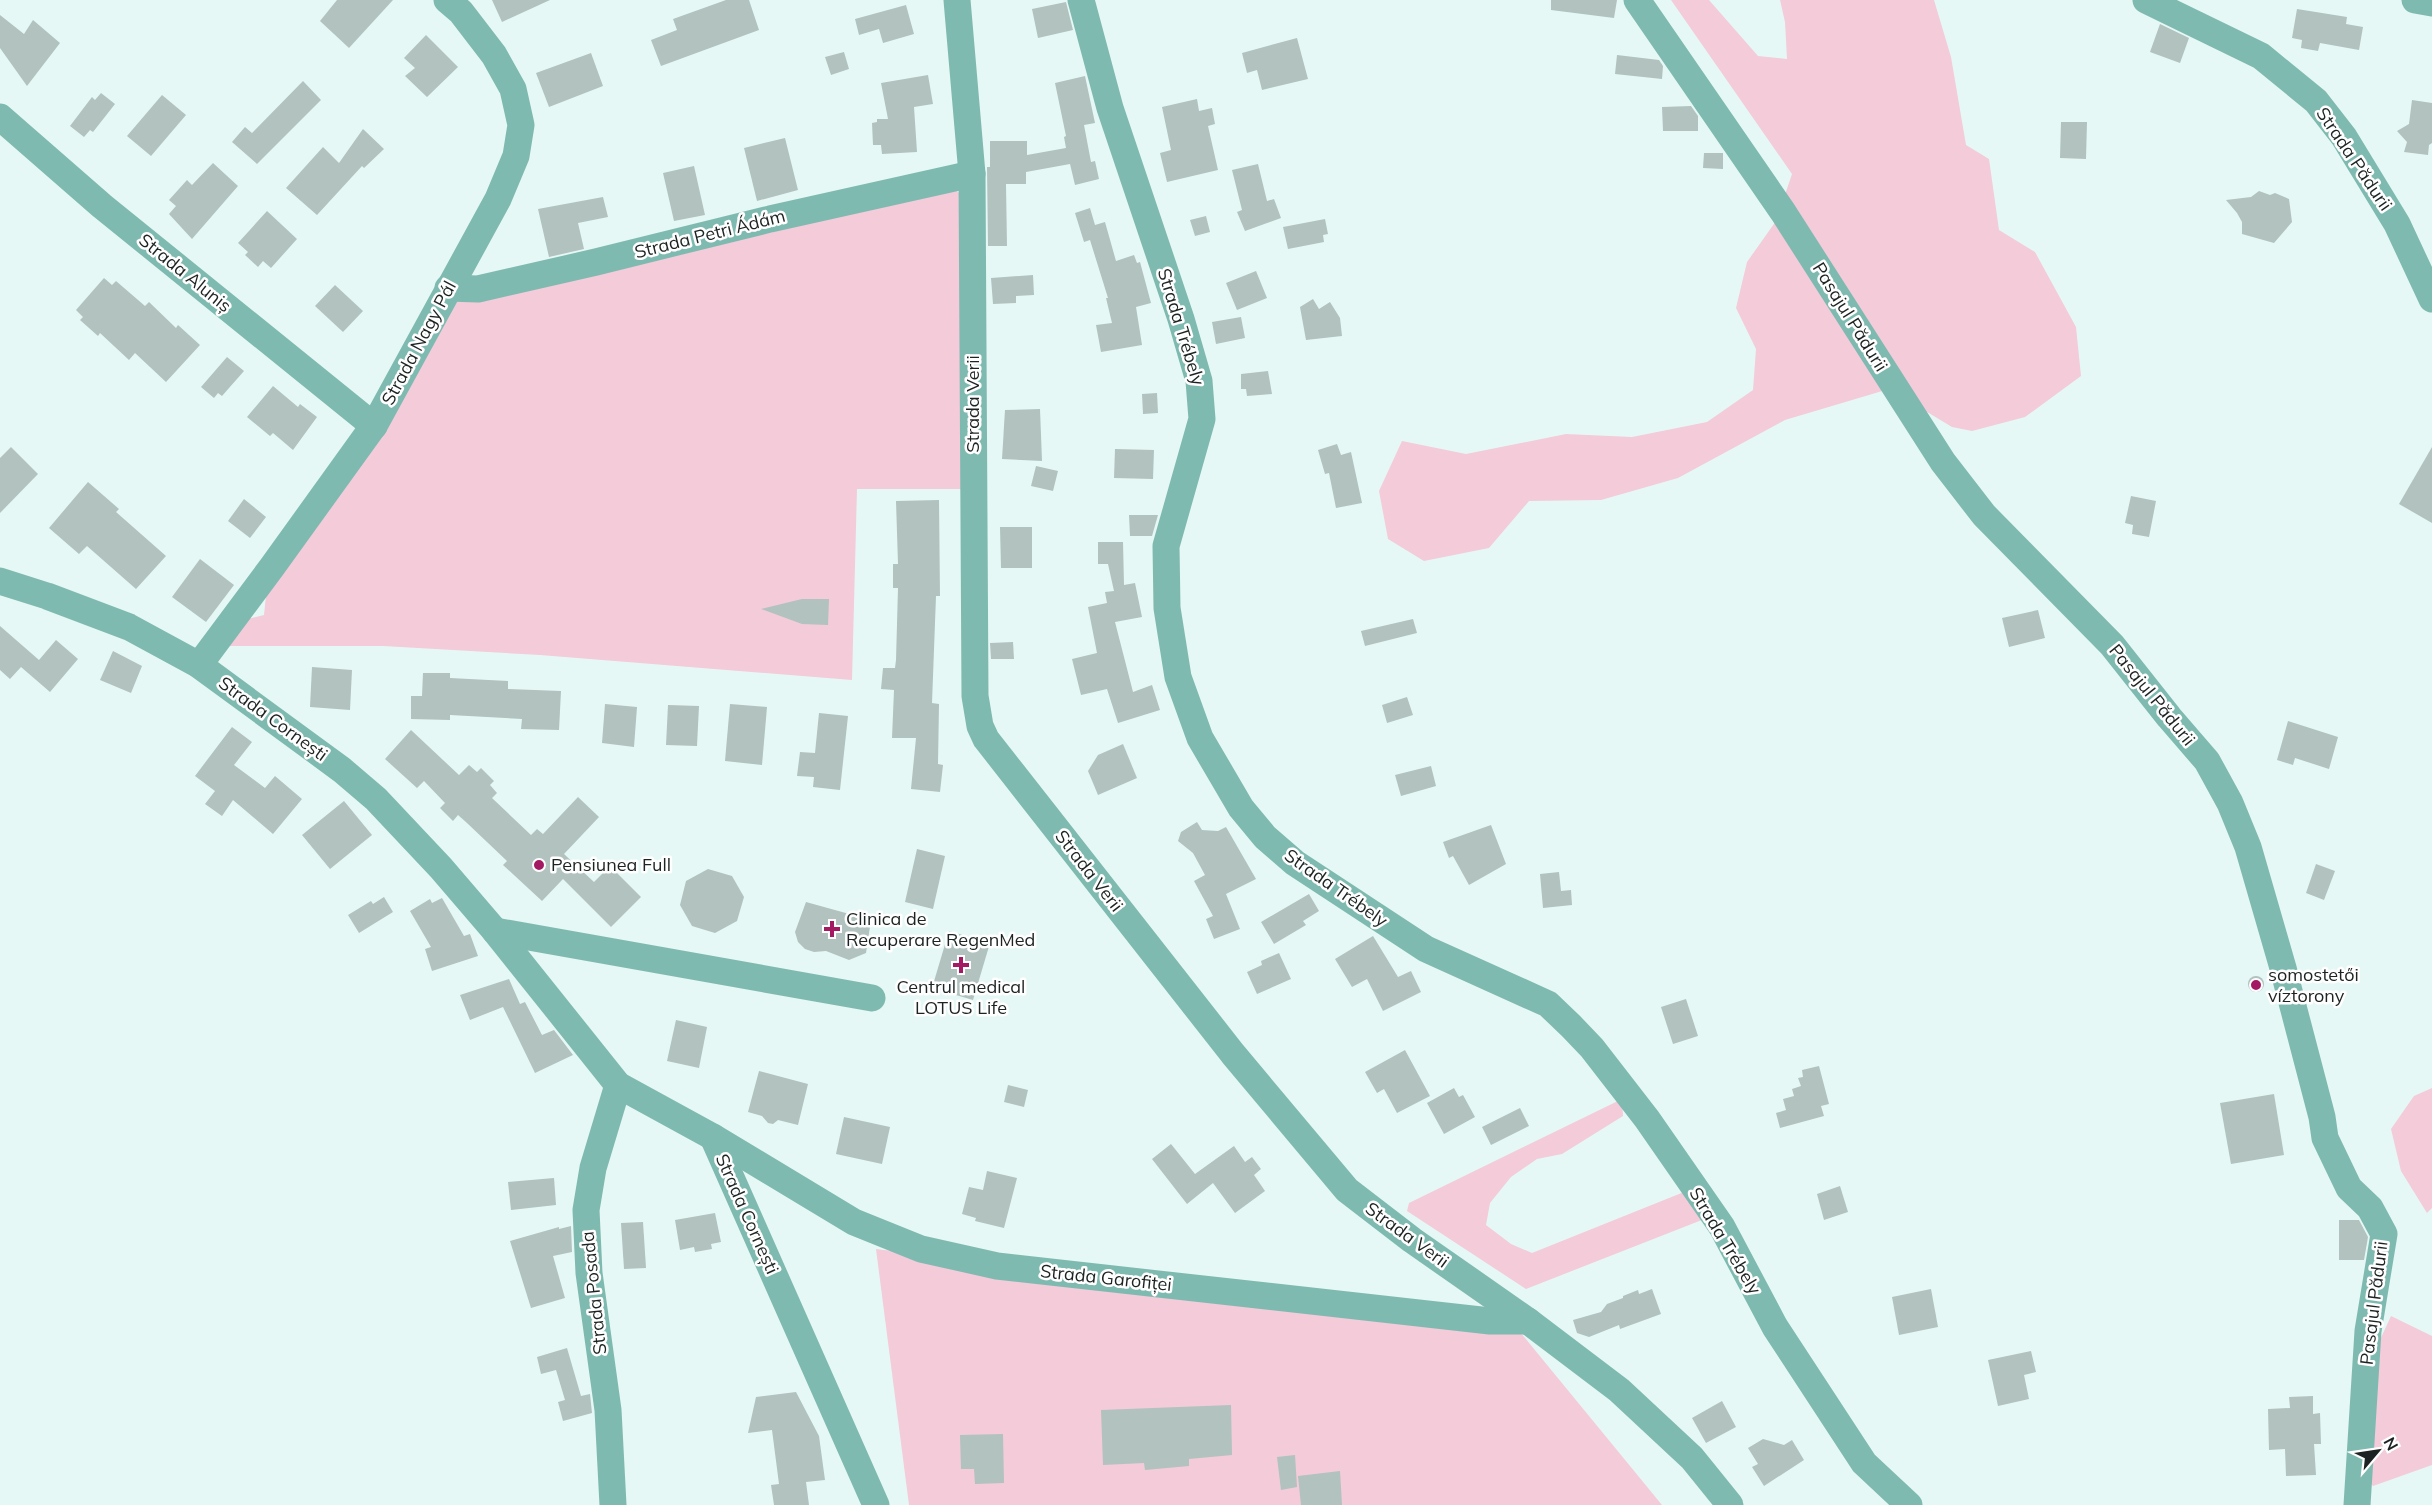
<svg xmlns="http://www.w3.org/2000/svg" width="2432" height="1505" viewBox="0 0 2432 1505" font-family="Mulish,sans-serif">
<rect width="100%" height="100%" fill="#e6f8f5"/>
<g fill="#f3cbd9">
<polygon points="1671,0 1709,0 1758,56 1787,59 1785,22 1780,0 1934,0 1951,57 1966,145 1989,159 1999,230 2035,252 2076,327 2081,376 2025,417 1972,431 1952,427 1889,389 1785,420 1678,478 1601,500 1529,501 1489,548 1424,561 1388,539 1379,491 1402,441 1466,454 1566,434 1632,437 1707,422 1753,390 1756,349 1736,308 1747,262 1776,221 1792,174"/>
<polygon points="952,187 964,197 962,489 857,489 852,680 540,655 383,646 224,646 243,620 264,615 267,586 452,298"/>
<polygon points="2432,1088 2432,1208 2427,1213 2401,1171 2391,1129 2414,1096"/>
<polygon points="1622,1099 1623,1116 1562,1154 1537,1159 1511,1177 1490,1203 1486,1225 1511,1244 1532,1253 1684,1192 1712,1216 1526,1289 1407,1211 1409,1203"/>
<polygon points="876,1249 1516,1327 1662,1505 909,1505"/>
<polygon points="2391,1316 2432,1336 2432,1465 2373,1486 2365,1477 2380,1340"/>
</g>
<g fill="#b1c2bf">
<polygon points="337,0 393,0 349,48 320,21"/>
<polygon points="492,0 550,0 502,22"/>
<polygon points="726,0 749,0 759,30 661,66 651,40 677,30 673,19"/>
<polygon points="1551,0 1617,0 1614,18 1551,10"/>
<polygon points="1066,2 1073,30 1038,38 1032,9"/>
<polygon points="906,5 914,34 883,43 879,29 859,35 855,19"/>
<polygon points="2297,9 2347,17 2346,24 2363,27 2359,50 2320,43 2318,51 2301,48 2302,40 2292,38"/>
<polygon points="0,15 24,34 33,20 60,43 27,86 0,48"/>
<polygon points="2160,24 2189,38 2180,63 2150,52"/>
<polygon points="426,35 458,67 427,97 405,76 415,68 404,58"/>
<polygon points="1297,38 1308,79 1262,90 1257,70 1247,73 1242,53"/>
<polygon points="844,52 849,69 831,75 825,57"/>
<polygon points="591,53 603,86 549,107 536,73"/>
<polygon points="1617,55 1659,60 1663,66 1662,79 1615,74"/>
<polygon points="928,75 933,104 914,107 917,152 882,154 881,145 873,145 872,123 877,122 877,119 888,119 881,83"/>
<polygon points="1085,76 1095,123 1084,125 1091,162 1095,161 1099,179 1075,185 1070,164 1026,172 1026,184 1006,184 1007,246 988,246 987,167 990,167 990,141 1027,141 1027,155 1066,148 1064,137 1066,136 1055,83"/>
<polygon points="303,81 321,100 257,164 232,142 245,127 252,133"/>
<polygon points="101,93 115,104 93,132 90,130 84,137 70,126 92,97 95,100"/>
<polygon points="162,95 186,115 151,156 127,136"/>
<polygon points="1197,99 1199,111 1212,108 1215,124 1208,126 1218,170 1167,182 1160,153 1171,150 1162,107"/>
<polygon points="2412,100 2432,103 2432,143 2429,145 2428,155 2404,152 2407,142 2397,131 2409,124"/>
<polygon points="1691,106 1698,116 1698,131 1663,131 1662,107"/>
<polygon points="2061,122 2087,122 2086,159 2060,158"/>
<polygon points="363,129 384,149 364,168 362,166 317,215 286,188 323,147 339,163"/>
<polygon points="785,138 798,190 757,201 744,148"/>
<polygon points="1704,153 1723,153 1723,169 1703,168"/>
<polygon points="213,163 238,186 192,239 169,214 176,206 169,200 187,180 192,185"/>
<polygon points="1258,164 1267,201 1274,199 1281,218 1245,231 1237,212 1242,210 1232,170"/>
<polygon points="694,166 705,215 674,221 663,173"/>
<polygon points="2259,191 2270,195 2275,193 2289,199 2292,222 2274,243 2242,234 2242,222 2237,213 2226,200 2251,197"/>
<polygon points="603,197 608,217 578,223 584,249 549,257 538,209"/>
<polygon points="1090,208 1095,225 1105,222 1116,261 1134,255 1137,263 1140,262 1151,303 1136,307 1142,345 1101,352 1096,325 1112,323 1106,298 1108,298 1090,240 1084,242 1075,213"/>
<polygon points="267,211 297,239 271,268 263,261 258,267 245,255 248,252 238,243"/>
<polygon points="1206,216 1210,232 1195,236 1190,220"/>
<polygon points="1325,219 1328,234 1323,235 1324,242 1288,249 1283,227"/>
<polygon points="1256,271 1267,298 1237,310 1226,283"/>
<polygon points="1033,275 1034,295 1016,296 1016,303 993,304 991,278"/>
<polygon points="104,278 112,285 116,281 145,306 149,302 176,328 178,325 200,345 166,382 135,353 129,360 100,333 98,336 80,320 83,317 76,310"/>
<polygon points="335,285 363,311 343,332 315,306"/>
<polygon points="1313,299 1319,309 1330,302 1340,318 1342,336 1306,340 1300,307"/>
<polygon points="1241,317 1245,338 1216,344 1212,322"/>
<polygon points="227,357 244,371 222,396 218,393 214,398 201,387"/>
<polygon points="1268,371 1272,394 1247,396 1246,389 1241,389 1241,374"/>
<polygon points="273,386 298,407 300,404 317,417 293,450 273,433 270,436 247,417"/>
<polygon points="1157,393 1158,413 1143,414 1142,394"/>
<polygon points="1040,409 1042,461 1002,459 1005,410"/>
<polygon points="1337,444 1341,455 1351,452 1362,503 1336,508 1329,473 1325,474 1318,450"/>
<polygon points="11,447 38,474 0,513 0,458"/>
<polygon points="2432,447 2432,523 2399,504"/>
<polygon points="1115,449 1154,450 1153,479 1114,478"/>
<polygon points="1036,466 1058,471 1053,491 1031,486"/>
<polygon points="88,482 119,509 116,512 166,556 136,589 87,546 79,554 49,528"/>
<polygon points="2131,496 2156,501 2149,537 2132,534 2133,525 2125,523"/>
<polygon points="244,499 266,517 250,538 228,521"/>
<polygon points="939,500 940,596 936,596 932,703 939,704 938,764 943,765 940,792 911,789 916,738 892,738 894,690 881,689 883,668 895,668 896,660 898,588 893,588 893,564 898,564 896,501"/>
<polygon points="1129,515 1158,515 1152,536 1130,536"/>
<polygon points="1000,527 1032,527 1032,568 1001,568"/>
<polygon points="1098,542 1123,542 1124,585 1135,583 1142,617 1115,622 1133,692 1152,685 1160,710 1118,723 1107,689 1081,695 1072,659 1097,653 1088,607 1107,603 1105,592 1114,591 1108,564 1098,564"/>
<polygon points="200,559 234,585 206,622 172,597"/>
<polygon points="802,599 829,599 828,625 802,624 761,609"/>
<polygon points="2038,610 2045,638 2009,647 2002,618"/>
<polygon points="1413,619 1417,633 1365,646 1361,631"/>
<polygon points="0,626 39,660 56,640 78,659 50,692 21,667 10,679 0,670"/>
<polygon points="1013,642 1014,659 991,659 990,643"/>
<polygon points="113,651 142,666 131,693 100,680"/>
<polygon points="312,667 352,670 350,710 310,707"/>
<polygon points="423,673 450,673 450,678 508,681 508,689 561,691 559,730 521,729 522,719 450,715 450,720 411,719 411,696 422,696"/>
<polygon points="1407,697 1413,715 1387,723 1382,705"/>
<polygon points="605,704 637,707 634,747 602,743"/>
<polygon points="730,704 767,707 762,765 725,761"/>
<polygon points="668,705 699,706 697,746 666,745"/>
<polygon points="819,713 848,716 840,790 813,787 814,777 797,776 800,752 815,753"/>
<polygon points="2288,721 2338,737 2329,769 2295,758 2293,765 2277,760"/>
<polygon points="232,727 252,742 234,765 265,788 275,776 302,799 273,834 233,800 222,816 205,804 215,791 195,776"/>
<polygon points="411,730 459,775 469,765 477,772 481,768 494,781 490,785 497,793 492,798 531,835 537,829 543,834 578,797 599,817 564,854 594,882 610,866 641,897 611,927 563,879 542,901 503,865 507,861 467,823 458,815 453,821 440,808 445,803 424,781 417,788 385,759"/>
<polygon points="1123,744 1137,778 1098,795 1088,771 1098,755"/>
<polygon points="1431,766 1436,786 1401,796 1395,775"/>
<polygon points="344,801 372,835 330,869 302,835"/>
<polygon points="1197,822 1202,830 1218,831 1226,827 1256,879 1226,894 1240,929 1214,939 1206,919 1213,916 1194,881 1205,875 1193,853 1178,841 1181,832"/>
<polygon points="1491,825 1506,864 1469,885 1453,856 1449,858 1443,842"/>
<polygon points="917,849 945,856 933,909 905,902"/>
<polygon points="2316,864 2335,871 2324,900 2306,893"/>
<polygon points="708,869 732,876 744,897 737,921 715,933 692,926 680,905 686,881"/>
<polygon points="1559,872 1561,891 1571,890 1572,905 1543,908 1540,874"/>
<polygon points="1309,894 1319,911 1303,921 1306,925 1274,944 1261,922"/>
<polygon points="384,897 393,912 359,933 348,915 371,901 373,904"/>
<polygon points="442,898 464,936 470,934 478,956 432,971 425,949 431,947 410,911 430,899 432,903"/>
<polygon points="806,902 871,920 866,953 849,960 826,951 814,952 805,949 798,942 795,932"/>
<polygon points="949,931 990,943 973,1000 932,988"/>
<polygon points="1373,936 1398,977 1411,971 1421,992 1383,1011 1367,979 1352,987 1335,959"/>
<polygon points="1279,953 1291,979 1257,994 1247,972 1262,965 1261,961"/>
<circle cx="2256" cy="984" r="8"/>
<polygon points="509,979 520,1004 525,1002 542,1035 554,1030 573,1055 535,1073 503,1007 470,1020 460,995"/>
<polygon points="1686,999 1698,1036 1673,1044 1661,1007"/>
<polygon points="676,1020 707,1027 699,1068 667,1061"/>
<polygon points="1405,1050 1430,1096 1397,1113 1384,1089 1377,1093 1365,1072"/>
<polygon points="1819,1066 1829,1104 1821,1106 1824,1116 1780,1128 1776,1113 1786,1110 1783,1099 1794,1096 1792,1089 1801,1086 1798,1078 1803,1077 1802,1070"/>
<polygon points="759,1071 808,1084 798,1125 778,1120 773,1124 768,1123 762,1116 748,1112"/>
<polygon points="1008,1085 1028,1090 1024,1107 1004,1102"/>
<polygon points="1454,1088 1459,1097 1463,1095 1475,1117 1444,1134 1427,1103"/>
<polygon points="2274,1094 2284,1155 2231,1164 2220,1103"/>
<polygon points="1520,1108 1529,1126 1491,1145 1482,1127"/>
<polygon points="844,1117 890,1127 882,1164 836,1154"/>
<polygon points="1171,1144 1195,1174 1234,1146 1245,1162 1252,1157 1261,1169 1254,1175 1265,1191 1235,1213 1213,1183 1187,1204 1152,1159"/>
<polygon points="987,1171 1017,1178 1004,1228 975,1221 976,1218 962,1214 969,1187 983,1190"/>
<polygon points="554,1178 556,1205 511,1210 508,1182"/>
<polygon points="1840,1186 1848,1212 1824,1220 1817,1194"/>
<polygon points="715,1213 721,1242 711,1244 712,1249 695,1252 694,1247 680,1250 675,1220"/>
<polygon points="2339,1220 2359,1220 2368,1237 2364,1260 2339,1260"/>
<polygon points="643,1222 646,1268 624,1269 621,1223"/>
<polygon points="571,1226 572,1252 553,1256 565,1298 531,1308 510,1241 559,1227 559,1229"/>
<polygon points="1652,1289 1661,1314 1620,1329 1619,1325 1589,1337 1577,1333 1573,1320 1601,1312 1607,1304 1623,1298 1623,1296 1638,1290 1639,1294"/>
<polygon points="1931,1289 1938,1327 1899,1335 1892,1297"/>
<polygon points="567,1348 581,1396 590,1394 592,1413 563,1421 558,1402 565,1400 556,1370 541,1374 537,1357"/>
<polygon points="2031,1351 2036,1372 2024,1375 2029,1399 1998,1406 1988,1360"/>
<polygon points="796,1392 819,1436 825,1480 806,1482 809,1505 774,1505 771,1485 779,1484 772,1430 748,1433 756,1397"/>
<polygon points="2313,1396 2313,1414 2320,1413 2321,1444 2314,1444 2316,1475 2286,1476 2285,1449 2269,1450 2268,1409 2290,1408 2289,1397"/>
<polygon points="1722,1401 1736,1427 1706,1443 1692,1418"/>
<polygon points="1231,1405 1232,1455 1189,1459 1189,1466 1145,1470 1144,1463 1103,1465 1101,1410"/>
<polygon points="1003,1434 1004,1483 975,1484 974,1469 961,1469 960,1435"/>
<polygon points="1763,1439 1784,1445 1792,1440 1804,1460 1764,1486 1752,1467 1758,1464 1748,1448"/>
<polygon points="1295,1455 1297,1487 1281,1490 1277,1457"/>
<polygon points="1340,1471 1342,1505 1301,1505 1298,1476"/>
</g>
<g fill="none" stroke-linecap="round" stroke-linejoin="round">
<g stroke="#7fbab1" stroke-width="27">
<polyline points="957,0 972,174 975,696 980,726 986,739 1233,1054 1347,1190 1412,1240 1528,1321 1619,1390 1692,1458 1730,1505"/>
<polyline points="1081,0 1110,108 1181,319 1199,381 1202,419 1166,546 1167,608 1178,677 1200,738 1241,808 1265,837 1295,863 1426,949 1548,1004 1571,1026 1592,1048 1647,1119 1722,1227 1775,1327 1864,1463 1909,1505"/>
<polyline points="1637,0 1783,212 1943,462 1984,515 2112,645 2169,717 2207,761 2230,803 2248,847 2283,968 2322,1117 2325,1138 2349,1188 2370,1208 2384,1234 2368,1331 2357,1505"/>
<polyline points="2146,0 2261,56 2316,101 2344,137 2397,224 2432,299"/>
<polyline points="2415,0 2432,3"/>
<polyline points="0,117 102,206 374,426"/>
<polyline points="448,288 478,289 596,262 770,219 972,174"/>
<polyline points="0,581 47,596 129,627 199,665 342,770 376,799 441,868 495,931 618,1085 713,1137 854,1222 921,1249 997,1266 1490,1321 1528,1321"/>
<polyline points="199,665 272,567 375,424 498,199 516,156 521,125 513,89 494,55 461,12 447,0"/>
<polyline points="495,931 872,998"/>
<polyline points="713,1137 876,1505"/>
<polyline points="613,1505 608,1410 589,1273 586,1210 593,1168 618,1085"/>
</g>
</g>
<g fill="#a31a63" stroke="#fff" stroke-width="2">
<circle cx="539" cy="865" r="6"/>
<path d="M829 920h6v6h6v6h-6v6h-6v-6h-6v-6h6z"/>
<path d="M958 956h6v6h6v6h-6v6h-6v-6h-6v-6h6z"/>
<circle cx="2256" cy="985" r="6"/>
</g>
<g text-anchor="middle" stroke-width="5" stroke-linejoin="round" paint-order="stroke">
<g font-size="18" fill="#1c2322" stroke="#fff">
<text transform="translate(2354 159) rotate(56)" y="6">Strada Pădurii</text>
<text transform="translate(710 234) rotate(-14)" y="6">Strada Petri Ádám</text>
<text transform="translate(185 273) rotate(39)" y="6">Strada Aluniș</text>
<text transform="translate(1850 317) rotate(58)" y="6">Pasajul Pădurii</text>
<text transform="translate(1181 327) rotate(73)" y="6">Strada Trébely</text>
<text transform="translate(419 343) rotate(-62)" y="6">Strada Nagy Pál</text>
<text transform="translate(973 404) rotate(-90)" y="6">Strada Verii</text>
<text transform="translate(2152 695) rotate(51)" y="6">Pasajul Pădurii</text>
<text transform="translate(273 719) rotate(36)" y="6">Strada Cornești</text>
<text transform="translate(1089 871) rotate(52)" y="6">Strada Verii</text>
<text transform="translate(1336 888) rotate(35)" y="6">Strada Trébely</text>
<text transform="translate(747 1214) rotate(66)" y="6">Strada Cornești</text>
<text transform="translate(1407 1235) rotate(36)" y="6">Strada Verii</text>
<text transform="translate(1725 1241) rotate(59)" y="6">Strada Trébely</text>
<text transform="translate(1106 1278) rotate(6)" y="6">Strada Garofiței</text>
<text transform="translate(594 1293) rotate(-96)" y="6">Strada Posada</text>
<text transform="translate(2374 1303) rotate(-83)" y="6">Pasajul Pădurii</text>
</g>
<g font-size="18" fill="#1c2322" stroke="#fff" text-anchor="start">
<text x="551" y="871">Pensiunea Full</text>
<text x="846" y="925">Clinica de<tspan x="846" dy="21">Recuperare RegenMed</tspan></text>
<text x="2268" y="981">somostetői<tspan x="2268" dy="21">víztorony</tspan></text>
<text x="961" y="993" text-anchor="middle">Centrul medical<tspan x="961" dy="21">LOTUS Life</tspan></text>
</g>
</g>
<g transform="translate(2378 1451) rotate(61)" stroke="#ffffff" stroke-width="4.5" paint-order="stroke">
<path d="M0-4.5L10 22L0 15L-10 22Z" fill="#1c2322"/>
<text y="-9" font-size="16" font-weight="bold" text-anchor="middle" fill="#1c2322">N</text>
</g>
</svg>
